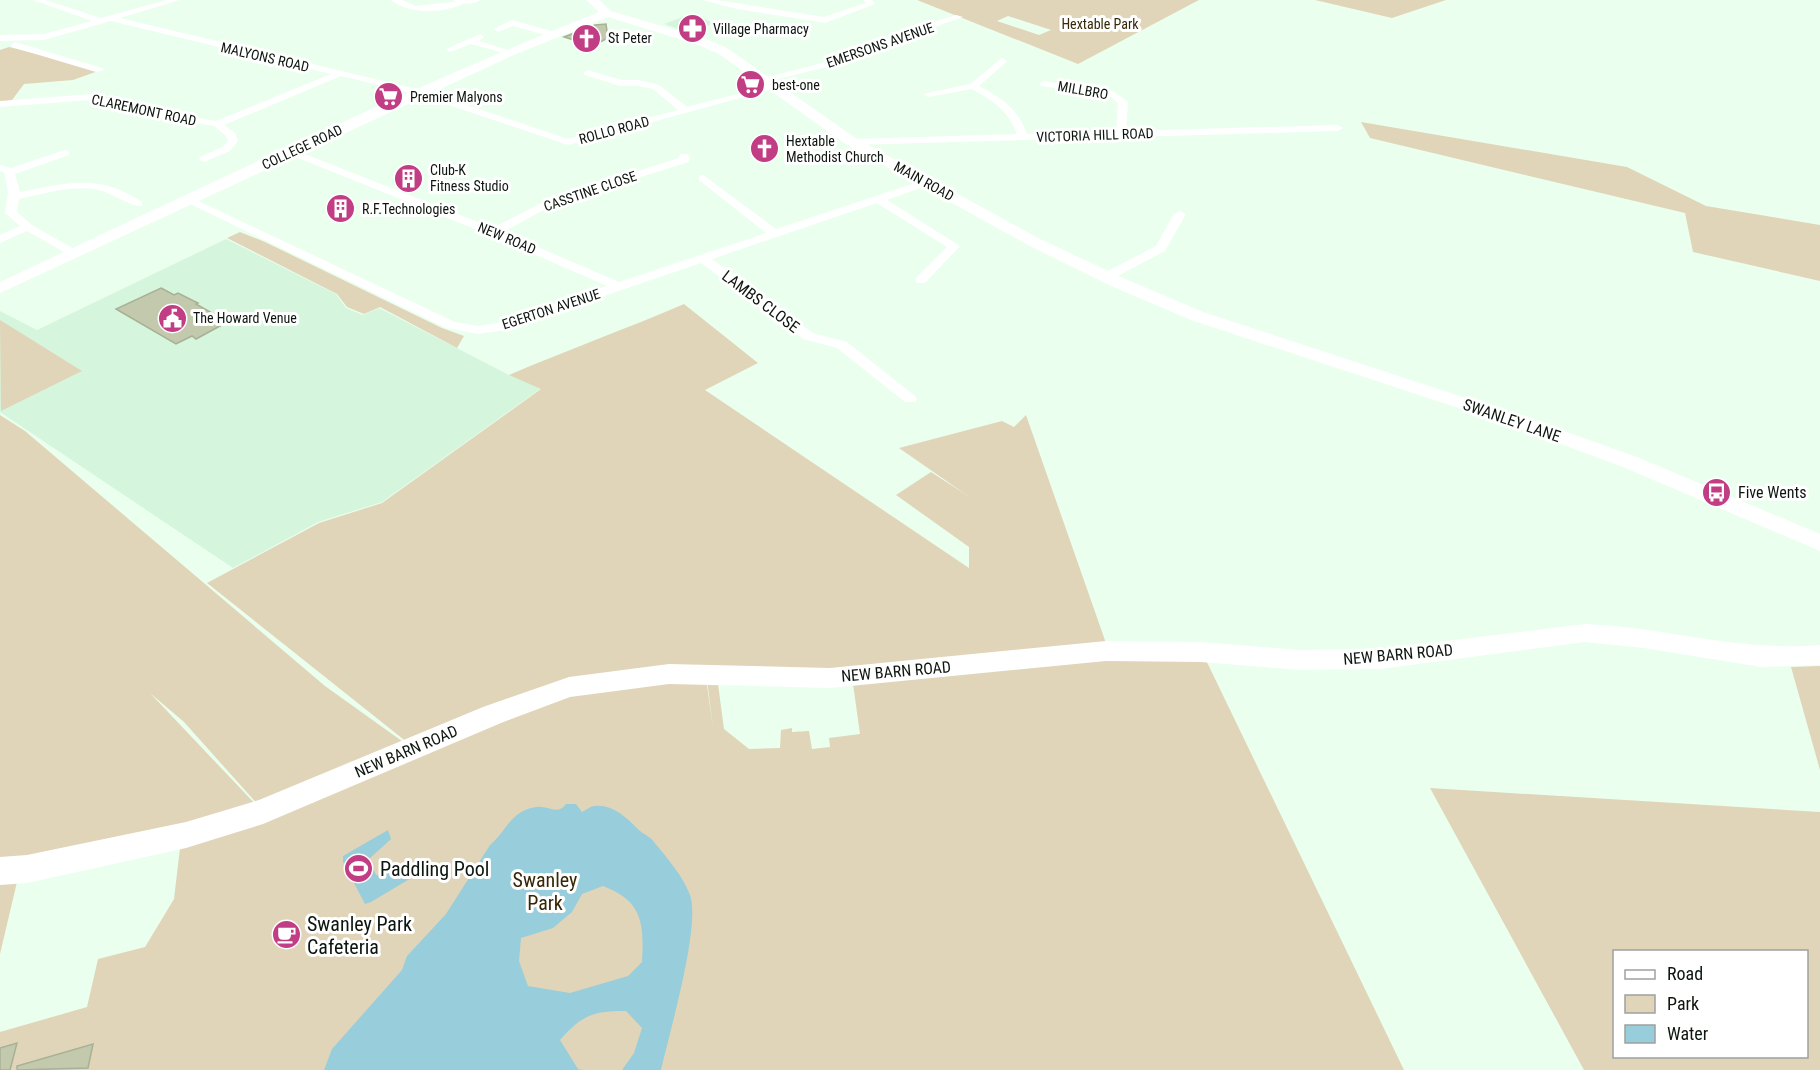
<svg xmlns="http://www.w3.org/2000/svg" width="1820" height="1070" viewBox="0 0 1820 1070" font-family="'Roboto Condensed',sans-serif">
<rect width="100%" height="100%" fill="#eaffee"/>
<g fill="#d5f6dc">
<polygon points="691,14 714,23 690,33 664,24"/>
<polygon points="226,239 336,294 346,308 363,315 379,308 509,375 543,387 382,502 318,522 233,568 0,412 0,311 37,330"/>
</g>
<g fill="#e1d5b9" fill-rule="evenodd">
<path d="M917 0H1199L1078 64ZM1008 16 1051 30 1039 35 997 21Z"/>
<polygon points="1315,0 1446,0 1392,18"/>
<polygon points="9,47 101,70 73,80 24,84 12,100 0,104 0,50"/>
<polygon points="1361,122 1627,167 1706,206 1820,225 1820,281 1693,252 1685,213 1370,138"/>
<polygon points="240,232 265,242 442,328 464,336 457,348 380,307 364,314 347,307 337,294 227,238"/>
<path d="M684 304 758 363 705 390 969 568V547L896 495 931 472 968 496 899 448 1002 421 1014 427 1026 415 1107 646 868 670 619 674 408 743 207 583 319 523 382 503 541 389 509 375C567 350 626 329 684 304Z"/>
<polygon points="0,320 82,371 1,411"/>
<polygon points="0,415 25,431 325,686 406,744 260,807 184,722 150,693 259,808 0,862"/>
<polygon points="1204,656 1404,1070 0,1070 0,1032 87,1007 98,959 145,947 174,899 180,848 575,692 706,678 713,728 707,679 718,684 724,729 749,749 780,748 781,730 792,728 792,732 809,731 812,749 830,747 829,738 860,734 853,684 896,680 897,682 897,677 1013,664"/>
<polygon points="1820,666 1820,770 1791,667"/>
<path d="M1430 788 1820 812V1070H1584ZM1614 952H1806V1056H1614Z"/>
<polygon points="0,882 17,882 0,954"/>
</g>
<g fill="#98cddb" fill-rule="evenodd">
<path d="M566 804H576L582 812C586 810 589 807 594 806 613 803 628 819 640 831 645 835 651 837 654 842 667 858 683 876 690 895 701 926 669 1034 661 1070H622L634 1053 642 1028 626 1011C593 1011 582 1015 560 1040L578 1069 583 1070H324L332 1049 402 970 407 956 446 914 490 845C507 831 510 811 536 807 549 805 557 816 566 804ZM603 886C643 901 644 924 642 962L628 976 570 993 528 986 519 961 521 938 553 928 572 912 582 894Z"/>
<polygon points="388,830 391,839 369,859 376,875 383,876 406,863 413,877 371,902 365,904 343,862 343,856"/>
</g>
<g fill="#c2c9ad" stroke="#a8b095" stroke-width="1.5">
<polygon points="606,24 608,38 600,42 586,44 564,37 595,25"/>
<polygon points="161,288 174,295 178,293 198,303 196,304 217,316 208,320 220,326 196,339 192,336 176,344 116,309"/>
<polygon points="17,1043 10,1070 0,1070 0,1048"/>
<polygon points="93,1044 88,1068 17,1070 17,1066"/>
</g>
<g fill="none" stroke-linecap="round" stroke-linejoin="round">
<g fill="#fff" fill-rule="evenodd">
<polygon points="33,0 45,0 101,18 167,0 180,0 120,18 425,91 568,139 678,110 653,89 638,86 620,86 585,75 583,73 588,70 621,80 638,80 659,85 687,107 775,84 780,87 568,145 419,95 341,76 224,125 235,133 238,141 230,151 204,162 199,159 200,157 222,147 228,141 226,136 214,126 131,112 91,100 0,107 0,101 92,94 133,106 216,121 331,74 111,21 44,40 0,41 0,35 44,34 92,21"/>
<path d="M391 0H402L415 6 470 0C449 14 411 16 391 0Z"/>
<polygon points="702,0 717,0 824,17 866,3 863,0 872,0 875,4 825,23 737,9"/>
<polygon points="956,15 963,17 909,36 848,62 765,82 760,79 842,58 903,32"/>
<polygon points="512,20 555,32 556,34 552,37 513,26 498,32 494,29"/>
<polygon points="480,34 484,37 479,41 514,52 510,55 471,44 450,52 446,49"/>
<polygon points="15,42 102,68 104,70 96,72 12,47 11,45"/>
<path d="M1002 58 1007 61 1005 63 979 86C1002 98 1018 109 1027 134L1116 131 1118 103 1110 96 1041 86 1039 84 1044 81 1113 91 1128 102 1126 131 1338 125 1343 128 1338 131 852 145 847 142 852 139 1017 134C1008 110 993 101 972 89L928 97 923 94 970 84Z"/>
<polygon points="292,149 493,228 549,199 679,158 680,154 688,154 690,160 689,162 557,203 503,232 619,282 766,233 699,180 699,176 703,175 776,229 921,181 929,181 929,185 887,200 960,246 925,283 917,283 915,280 917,277 947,247 877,203 712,259 813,333 847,342 915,396 917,399 915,402 905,402 837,348 803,339 701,263 504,330 478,334 446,328 182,200 188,197 192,198 455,322 478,326 497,323 607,286 490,235 288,154 288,150"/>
<path d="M65 150 69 151V155L15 174 20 192C67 183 99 173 142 202V206C132 208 110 191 94 189 69 186 44 194 19 199L17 212 32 225 81 253 75 257 71 256 27 231 0 243V235L20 226 5 213 8 192 4 172 0 171V165L11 168Z"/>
<polygon points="1180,211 1186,214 1165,251 1110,280 1102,280 1100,277 1102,274 1156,246 1174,214"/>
</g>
<g fill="#fff" fill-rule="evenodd">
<path d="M453 0H480C474 5 459 5 453 0Z"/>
<path d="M586 0H599L611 11 706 39 727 48 857 139 1040 239 1123 278 1203 312 1521 416 1637 457 1820 534V551L1623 467 1507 424 1191 320 1111 286 1028 245 847 145 719 54 698 45 608 17 514 55 0 293V282C199 189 396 93 599 12Z"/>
<path d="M1585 624C1664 627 1740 652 1820 645V665L1761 667 1644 648 1585 642 1380 669 1300 670 1201 662 1106 661 830 688 669 684 570 697 501 723 263 824 186 848 27 883 0 885V857L27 855 186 822 259 800 483 707 569 677 669 664 830 668 1106 641 1201 642 1300 650 1380 649Z"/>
</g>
</g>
<defs>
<symbol id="pharmacy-disc" viewBox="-11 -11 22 22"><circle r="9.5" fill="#c23e84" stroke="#fff"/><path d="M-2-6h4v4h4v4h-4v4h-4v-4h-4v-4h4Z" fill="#fff"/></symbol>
<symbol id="church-disc" viewBox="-11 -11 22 22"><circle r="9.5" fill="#c23e84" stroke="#fff"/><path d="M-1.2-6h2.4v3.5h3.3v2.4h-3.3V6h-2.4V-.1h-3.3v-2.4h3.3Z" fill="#fff"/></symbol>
<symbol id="supermarket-disc" viewBox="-11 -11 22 22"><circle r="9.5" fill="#c23e84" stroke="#fff"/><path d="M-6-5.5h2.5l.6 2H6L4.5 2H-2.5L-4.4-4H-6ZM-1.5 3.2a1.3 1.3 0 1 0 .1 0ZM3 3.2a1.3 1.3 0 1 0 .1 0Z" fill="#fff"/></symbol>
<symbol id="building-disc" viewBox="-11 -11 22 22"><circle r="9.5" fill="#c23e84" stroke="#fff"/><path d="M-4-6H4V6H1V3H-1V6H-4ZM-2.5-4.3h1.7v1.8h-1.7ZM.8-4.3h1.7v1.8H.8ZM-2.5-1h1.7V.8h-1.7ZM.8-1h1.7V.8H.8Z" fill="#fff"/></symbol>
<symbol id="civic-disc" viewBox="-11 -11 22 22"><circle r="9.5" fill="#c23e84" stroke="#fff"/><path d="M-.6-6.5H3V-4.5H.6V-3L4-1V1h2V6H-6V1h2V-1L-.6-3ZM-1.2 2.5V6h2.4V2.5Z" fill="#fff"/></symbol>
<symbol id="bus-disc" viewBox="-11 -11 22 22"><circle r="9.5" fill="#c23e84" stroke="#fff"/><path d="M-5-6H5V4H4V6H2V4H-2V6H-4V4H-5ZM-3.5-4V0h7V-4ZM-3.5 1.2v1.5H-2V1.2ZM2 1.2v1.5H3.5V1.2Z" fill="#fff"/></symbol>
<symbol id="stadium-disc" viewBox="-11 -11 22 22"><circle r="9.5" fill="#c23e84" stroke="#fff"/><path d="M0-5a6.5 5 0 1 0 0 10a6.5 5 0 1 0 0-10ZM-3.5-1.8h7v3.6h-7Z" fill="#fff"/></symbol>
<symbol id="cafe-disc" viewBox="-11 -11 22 22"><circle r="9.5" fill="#c23e84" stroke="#fff"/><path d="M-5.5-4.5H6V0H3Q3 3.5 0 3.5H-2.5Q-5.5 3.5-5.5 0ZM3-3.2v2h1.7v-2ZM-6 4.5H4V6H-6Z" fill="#fff"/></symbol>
</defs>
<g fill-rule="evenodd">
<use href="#pharmacy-disc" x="676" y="12" width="33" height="33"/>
<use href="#church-disc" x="570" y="22" width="33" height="33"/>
<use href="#supermarket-disc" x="734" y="68" width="33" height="33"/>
<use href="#supermarket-disc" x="372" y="80" width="33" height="33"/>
<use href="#church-disc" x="748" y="132" width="33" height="33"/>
<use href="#building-disc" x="392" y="162" width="33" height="33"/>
<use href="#building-disc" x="324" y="192" width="33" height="33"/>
<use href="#civic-disc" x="156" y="302" width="33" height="33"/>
<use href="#bus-disc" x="1700" y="476" width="33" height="33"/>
<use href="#stadium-disc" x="342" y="852" width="33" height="33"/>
<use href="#cafe-disc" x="270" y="918" width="33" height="33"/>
</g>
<g text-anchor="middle" stroke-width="6" stroke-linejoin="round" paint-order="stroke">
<g font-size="14" fill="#362806" stroke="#fff">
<text x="1100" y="29">Hextable Park</text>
</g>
<g font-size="14" fill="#0c150e" stroke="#fff" text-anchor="start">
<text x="713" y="34">Village Pharmacy</text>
<text x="608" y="43">St Peter</text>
<text x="772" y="90">best-one</text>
<text x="410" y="102">Premier Malyons</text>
<text x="786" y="146">Hextable<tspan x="786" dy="16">Methodist Church</tspan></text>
<text x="430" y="175">Club-K<tspan x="430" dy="16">Fitness Studio</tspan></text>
<text x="362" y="214">R.F.Technologies</text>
<text x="193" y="323">The Howard Venue</text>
</g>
<g font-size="14" fill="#0c150e" stroke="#fff">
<text transform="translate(880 45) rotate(-19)" y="5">EMERSONS AVENUE</text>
<text transform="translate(265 57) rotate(13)" y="5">MALYONS ROAD</text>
<text transform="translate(1083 90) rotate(10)" y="5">MILLBRO</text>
<text transform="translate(144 110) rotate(12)" y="5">CLAREMONT ROAD</text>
<text transform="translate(614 130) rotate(-15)" y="5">ROLLO ROAD</text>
<text transform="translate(1095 135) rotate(-2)" y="5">VICTORIA HILL ROAD</text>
<text transform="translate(302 147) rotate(-25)" y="5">COLLEGE ROAD</text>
<text transform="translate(924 181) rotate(29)" y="5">MAIN ROAD</text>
<text transform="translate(590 191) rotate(-19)" y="5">CASSTINE CLOSE</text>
<text transform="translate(507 238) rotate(23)" y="5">NEW ROAD</text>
<text transform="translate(551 309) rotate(-18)" y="5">EGERTON AVENUE</text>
</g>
<g font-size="16" fill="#0c150e" stroke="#fff">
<text transform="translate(761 301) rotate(37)" y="6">LAMBS CLOSE</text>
<text transform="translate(1512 420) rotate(19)" y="6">SWANLEY LANE</text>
<text transform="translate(1398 654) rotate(-5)" y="6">NEW BARN ROAD</text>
<text transform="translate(896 671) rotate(-5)" y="6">NEW BARN ROAD</text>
<text transform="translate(406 751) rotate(-23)" y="6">NEW BARN ROAD</text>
</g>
<g font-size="16" fill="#0c150e" stroke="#fff" text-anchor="start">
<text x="1738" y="498">Five Wents</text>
</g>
<g font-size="20" fill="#0c150e" stroke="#fff" text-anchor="start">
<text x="380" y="876">Paddling Pool</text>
<text x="307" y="931">Swanley Park<tspan x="307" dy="23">Cafeteria</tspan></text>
</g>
<g font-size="20" fill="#362806" stroke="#fff">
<text x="545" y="887">Swanley<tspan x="545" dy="23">Park</tspan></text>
</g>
</g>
<rect x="1613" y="950" width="195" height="108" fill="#ffffff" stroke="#9ea19f" stroke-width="1.5"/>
<rect x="1625" y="970" width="30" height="9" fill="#ffffff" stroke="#9ea19f" stroke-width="1.5"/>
<text x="1667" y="980" font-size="18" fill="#0c150e">Road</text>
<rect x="1625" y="995" width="30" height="18" fill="#e1d5b9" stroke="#9ea19f" stroke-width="1.5"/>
<text x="1667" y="1010" font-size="18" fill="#0c150e">Park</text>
<rect x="1625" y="1025" width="30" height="18" fill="#98cddb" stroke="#9ea19f" stroke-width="1.5"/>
<text x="1667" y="1040" font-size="18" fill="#0c150e">Water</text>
</svg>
